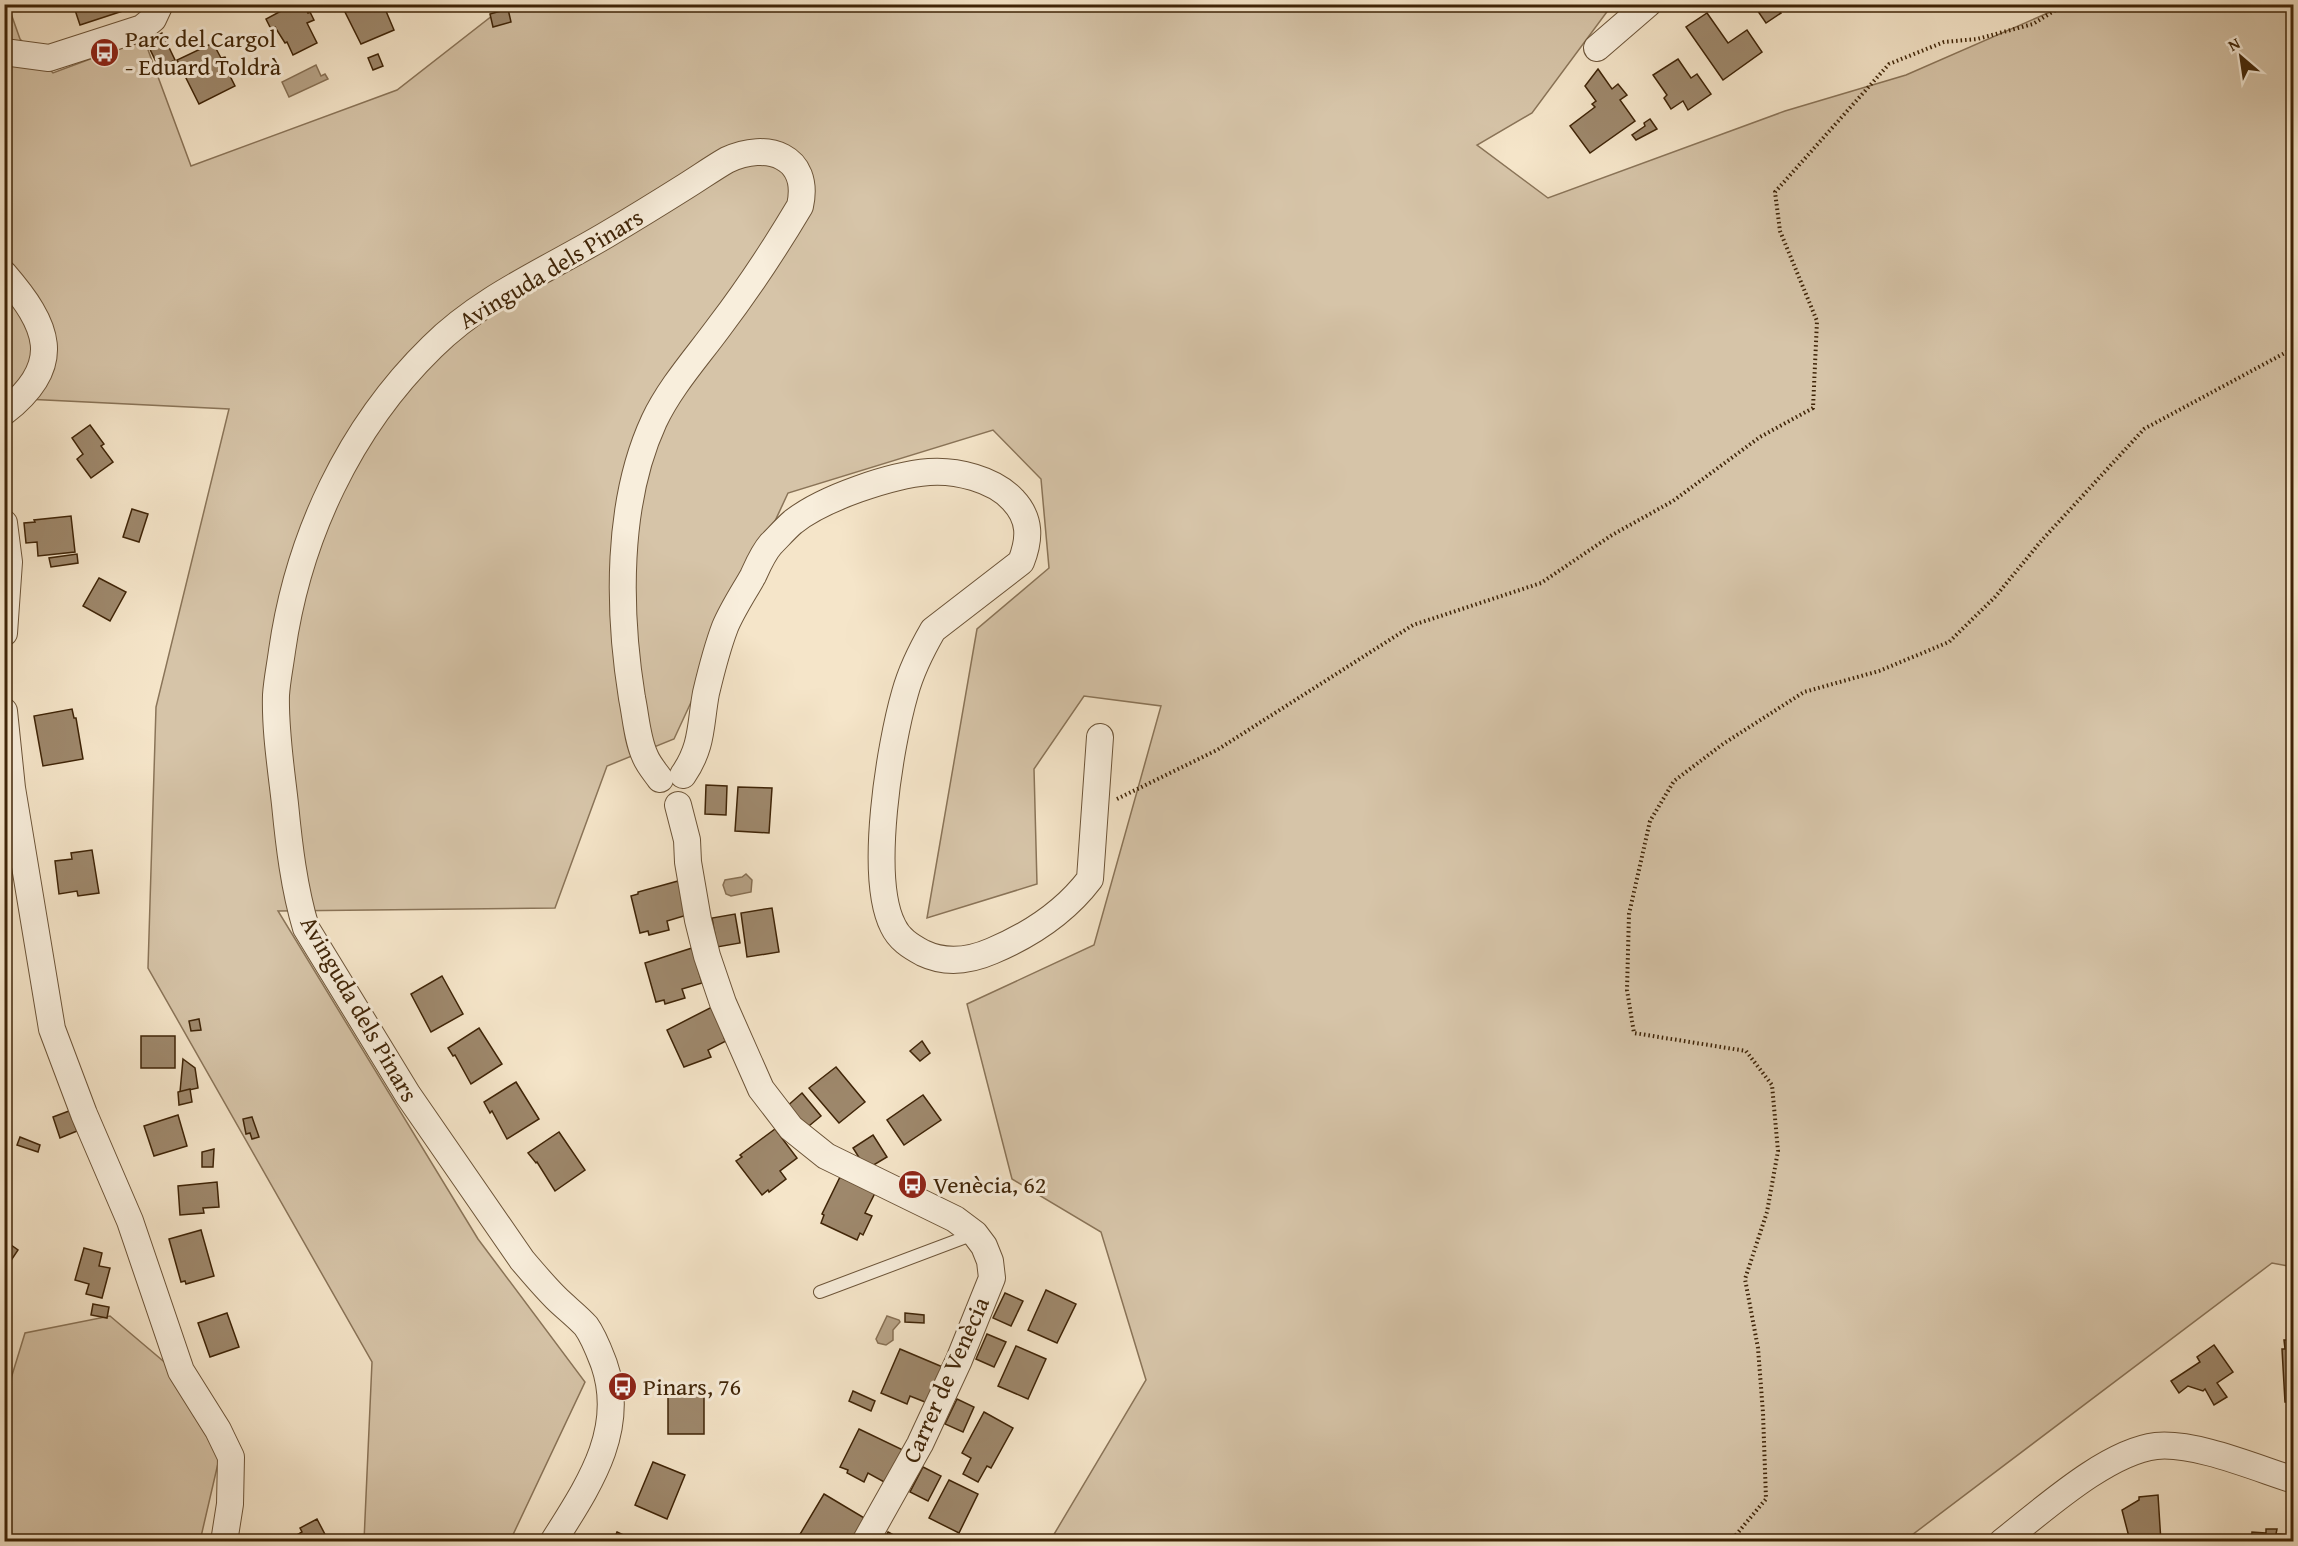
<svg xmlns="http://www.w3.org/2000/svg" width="2298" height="1546" viewBox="0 0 2298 1546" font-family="'Gentium Book Plus',serif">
<rect width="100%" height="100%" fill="#f5e5c9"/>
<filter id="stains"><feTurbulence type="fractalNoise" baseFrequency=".00333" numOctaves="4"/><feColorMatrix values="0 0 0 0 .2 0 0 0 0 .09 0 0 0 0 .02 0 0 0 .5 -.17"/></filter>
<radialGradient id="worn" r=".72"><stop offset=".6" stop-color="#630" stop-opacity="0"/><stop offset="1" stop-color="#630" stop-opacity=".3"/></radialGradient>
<g fill="#d6c4a8" stroke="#8a7458" stroke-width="1.5">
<polygon points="5,5 8,5 20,39 53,73 144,39 191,166 397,90 506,5 1612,5 1532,113 1477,145 1548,198 1785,111 1906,75 2066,5 2293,5 2293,1267 2272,1263 1904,1541 1050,1541 1146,1380 1101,1232 1012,1179 967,1004 1094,945 1161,706 1084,696 1034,769 1037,884 927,918 977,629 1049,568 1041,479 993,430 788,493 674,739 607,766 555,908 278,911 478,1239 585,1382 510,1541 364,1541 372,1362 148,968 156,707 229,409 5,398"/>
<polygon points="110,1316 169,1366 200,1415 219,1459 200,1541 5,1542 5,1398 25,1333"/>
</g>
<g fill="#b7a387" stroke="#877054" stroke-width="1.5">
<polygon points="316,65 321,76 325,74 328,79 289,97 282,82"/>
<polygon points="746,874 752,880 751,892 731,896 726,894 723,885 725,880 742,877"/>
<polygon points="887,1316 899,1320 900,1322 893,1330 893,1340 886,1345 878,1343 876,1339"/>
</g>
<g fill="#9e886c" stroke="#3f2407" stroke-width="1.5">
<polygon points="73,4 128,4 129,9 80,25"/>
<polygon points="294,4 303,4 308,13 310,12 314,20 307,23 317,43 293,55 287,42 285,43 275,27 271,29 266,19"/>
<polygon points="357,4 383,4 394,30 361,44 344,10"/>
<polygon points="1753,4 1782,4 1777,8 1781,13 1766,23"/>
<polygon points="508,9 511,22 493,27 490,14"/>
<polygon points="1707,13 1728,43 1747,30 1762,52 1723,80 1686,27"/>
<polygon points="162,33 175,60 159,68 146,41"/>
<polygon points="213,43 221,58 225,57 232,71 228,72 235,86 199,104 177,60"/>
<polygon points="378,54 383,66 373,70 368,58"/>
<polygon points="1678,59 1691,78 1697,74 1711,94 1688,110 1683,101 1671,109 1664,98 1667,95 1653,75"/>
<polygon points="1598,69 1612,89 1618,84 1627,95 1620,100 1635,121 1590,153 1570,126 1595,107 1592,104 1596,101 1585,86"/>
<polygon points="1650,119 1657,129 1636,140 1632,135 1645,126 1644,123"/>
<polygon points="90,425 104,444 101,446 113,462 91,478 77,459 83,454 72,438"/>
<polygon points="132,509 148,514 139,542 123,537"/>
<polygon points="71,516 75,552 38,556 37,542 26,543 24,523 35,522 34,520"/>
<polygon points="77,554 78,563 51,567 49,558"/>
<polygon points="99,578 126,592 110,621 83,606"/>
<polygon points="72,709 74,718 76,718 83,759 43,766 34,716"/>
<polygon points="706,785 727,786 726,815 705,814"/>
<polygon points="738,787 772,788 769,833 735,831"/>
<polygon points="92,850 99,893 78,896 77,891 59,894 55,861 72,859 71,853"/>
<polygon points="678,881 687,915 667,921 669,930 649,935 648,931 640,933 631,896 638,894 638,892"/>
<polygon points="772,908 779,952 747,957 741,913"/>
<polygon points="735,914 740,943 717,947 712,918"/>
<polygon points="692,948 702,983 682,989 685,998 665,1004 664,1000 656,1002 645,963"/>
<polygon points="442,976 463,1014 431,1032 411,994"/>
<polygon points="712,1007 726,1037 724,1038 726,1041 708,1050 711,1057 684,1067 667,1030"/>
<polygon points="199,1019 201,1030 191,1031 189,1021"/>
<polygon points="479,1028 502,1064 471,1084 455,1055 453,1056 448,1048"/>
<rect x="141" y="1036" width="34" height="32"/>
<polygon points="922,1041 930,1053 920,1061 910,1051"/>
<polygon points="183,1059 195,1068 198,1088 180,1092"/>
<polygon points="836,1067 865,1102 839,1123 809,1088"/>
<polygon points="516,1082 539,1119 507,1139 492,1111 490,1113 484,1102"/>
<polygon points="190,1089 192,1102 179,1105 178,1092"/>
<polygon points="802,1093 821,1116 804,1130 785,1108"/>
<polygon points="923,1095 941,1120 904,1145 887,1120"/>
<polygon points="69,1111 77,1131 60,1138 53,1117"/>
<polygon points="178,1115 187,1146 154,1156 144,1126"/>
<polygon points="252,1117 259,1137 252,1139 250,1133 246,1134 243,1119"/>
<polygon points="775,1129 797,1158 780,1171 786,1179 769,1192 768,1190 762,1195 736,1161 742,1157 740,1155"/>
<polygon points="559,1132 585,1170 555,1191 537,1162 536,1163 528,1153"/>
<polygon points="873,1135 887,1157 872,1166 865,1167 853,1148"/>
<polygon points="20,1137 40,1145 38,1152 17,1145"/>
<polygon points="214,1149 213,1167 202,1167 202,1152"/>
<polygon points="840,1177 875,1193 865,1213 872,1216 863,1235 860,1233 857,1240 821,1223 824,1215 822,1214"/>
<polygon points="217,1182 219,1207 203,1208 204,1213 180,1215 178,1186"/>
<polygon points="201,1230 214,1276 186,1284 185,1281 181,1282 169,1239"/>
<polygon points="4,1240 18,1250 10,1262 4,1259"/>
<polygon points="84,1248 102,1253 99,1266 110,1268 102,1298 86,1294 89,1284 75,1280"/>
<polygon points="1046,1290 1076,1304 1057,1343 1028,1330"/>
<polygon points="1005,1293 1023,1301 1011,1326 993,1318"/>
<polygon points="93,1304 109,1307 107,1318 91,1315"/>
<polygon points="227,1313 239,1347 210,1357 198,1323"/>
<polygon points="905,1313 924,1315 924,1323 905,1322"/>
<polygon points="987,1334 1006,1342 994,1367 976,1359"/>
<polygon points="2284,1340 2294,1340 2294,1402 2285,1402 2282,1349 2285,1349"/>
<polygon points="2214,1345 2233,1372 2217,1383 2227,1397 2214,1405 2205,1389 2203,1391 2188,1386 2179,1393 2171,1381 2200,1362 2197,1357"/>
<polygon points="1016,1346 1046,1359 1028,1399 998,1386"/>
<polygon points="900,1349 945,1368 930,1404 910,1396 907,1404 881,1393"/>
<rect x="668" y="1388" width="36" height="46"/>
<polygon points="853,1391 875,1401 871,1411 849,1401"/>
<polygon points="957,1399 974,1407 963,1432 945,1424"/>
<polygon points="984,1412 1013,1428 991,1468 987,1466 978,1482 963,1474 971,1458 962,1453"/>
<polygon points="859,1429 903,1450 886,1483 868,1473 864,1482 847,1473 848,1470 840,1467"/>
<polygon points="653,1462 685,1475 667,1519 635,1505"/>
<polygon points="923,1467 941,1476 928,1501 910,1492"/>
<polygon points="949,1480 978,1494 959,1533 929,1518"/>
<polygon points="824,1494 866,1519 852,1542 796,1541"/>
<polygon points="2158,1495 2161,1542 2133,1542 2132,1537 2129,1537 2122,1510 2139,1500 2139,1497"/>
<polygon points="317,1519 329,1542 285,1542 302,1532 300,1528"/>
<polygon points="2266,1529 2277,1529 2276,1534 2291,1535 2290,1542 2251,1542 2252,1532 2266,1533"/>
<polygon points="617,1532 638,1542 613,1542"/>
<polygon points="888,1532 906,1542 883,1542"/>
</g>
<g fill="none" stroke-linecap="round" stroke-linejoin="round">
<defs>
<polyline id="service" points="820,1292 974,1234"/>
<g id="minor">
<polyline points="1597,48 1648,4"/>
<polyline points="4,52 49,58 142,28 153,19 160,4"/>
<path d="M4 274C48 325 66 364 4 412"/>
<polyline points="4,523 9,562 4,633"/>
<polyline points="4,711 12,788 52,1029 84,1114 130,1221 181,1371 218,1430 231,1457 230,1504 224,1542"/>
<path d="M683 775C703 746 700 725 706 693 711 672 717 648 725 627 732 610 744 592 753 576 758 565 763 553 771 544 778 537 786 528 793 522 823 498 891 475 929 472 956 470 994 479 1013 500 1031 519 1030 539 1021 562L933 630C922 649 911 671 905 693 890 745 868 877 893 926 899 939 910 946 923 953 946 964 969 961 992 951 1030 935 1065 912 1090 879L1100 737"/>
<polyline points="678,805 687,840 688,862 698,920 707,956 723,1003 761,1089 791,1128 826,1156 955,1219 975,1234 984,1246 990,1261 992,1278 959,1360 920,1444 865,1542"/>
<path d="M553 1542C588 1486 627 1431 604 1364 599 1351 594 1337 586 1326 577 1316 565 1307 556 1298 544 1286 533 1273 522 1260L408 1095 306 928C294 888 289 845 285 804 281 768 275 731 276 695 277 680 280 666 282 651 298 538 349 428 432 347 481 298 547 270 606 235 633 219 659 203 686 186 699 178 713 168 727 160 767 141 811 156 800 206 775 248 748 289 719 327 697 357 670 387 654 421 616 503 618 611 632 698 636 717 637 739 645 756 648 764 655 772 660 779"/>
<path d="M2002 1542C2042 1511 2106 1452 2156 1446 2195 1442 2256 1468 2294 1480"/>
</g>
</defs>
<use href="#service" stroke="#6c5438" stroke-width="14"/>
<use href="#minor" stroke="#6c5438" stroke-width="28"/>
<g stroke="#3f2407" stroke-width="4" stroke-dasharray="1.5 3" stroke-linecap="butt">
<polyline points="1117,799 1217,750 1413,625 1541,583 1612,535 1673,501 1760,437 1813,408 1817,321 1780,231 1775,192 1889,64 1944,42 1977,39 2033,24 2065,4"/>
<polyline points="1730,1542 1766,1499 1763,1413 1758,1348 1745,1279 1767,1212 1778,1151 1772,1085 1746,1051 1634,1033 1627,990 1629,914 1650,821 1674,781 1723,744 1804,692 1879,671 1949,642 1995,597 2042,540 2144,429 2294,348"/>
</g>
<use href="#service" stroke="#f8eedc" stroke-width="12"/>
<use href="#minor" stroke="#f8eedc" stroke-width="26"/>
</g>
<defs>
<symbol id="bus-disc" viewBox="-11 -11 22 22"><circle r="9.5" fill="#8f2418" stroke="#f8eedc"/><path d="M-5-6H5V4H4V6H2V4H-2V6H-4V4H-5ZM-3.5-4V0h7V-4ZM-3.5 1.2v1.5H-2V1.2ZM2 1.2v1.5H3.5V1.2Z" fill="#fff"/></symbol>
</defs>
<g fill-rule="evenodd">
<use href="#bus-disc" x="88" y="36" width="33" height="33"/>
<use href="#bus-disc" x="896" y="1168" width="33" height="33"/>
<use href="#bus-disc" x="606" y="1370" width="33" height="33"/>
</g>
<g text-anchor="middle" stroke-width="6" stroke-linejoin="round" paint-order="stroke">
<g font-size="24" fill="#3f2407" stroke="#f8eedc" text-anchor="start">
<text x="125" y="47">Parc del Cargol<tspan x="125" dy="28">- Eduard Toldrà</tspan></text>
<text x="933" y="1193">Venècia, 62</text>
<text x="643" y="1395">Pinars, 76</text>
</g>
<g font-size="24" fill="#3f2407" stroke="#f8eedc">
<text transform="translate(551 269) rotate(-31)" y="8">Avinguda dels Pinars</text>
<text transform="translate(359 1009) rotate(60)" y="8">Avinguda dels Pinars</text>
<text transform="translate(946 1380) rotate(-66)" y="8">Carrer de Venècia</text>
</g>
</g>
<rect width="2298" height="1546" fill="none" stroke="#f5e5c9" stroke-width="24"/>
<rect x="6" y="6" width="2286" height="1534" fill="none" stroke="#3f2407" stroke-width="3"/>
<rect x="12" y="12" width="2274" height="1522" fill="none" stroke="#3f2407" stroke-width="1.5"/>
<g transform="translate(2241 57) rotate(331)" stroke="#f8eedc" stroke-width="4.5" paint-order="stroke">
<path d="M0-4.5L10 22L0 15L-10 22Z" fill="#3f2407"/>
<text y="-9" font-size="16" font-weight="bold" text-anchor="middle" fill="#3f2407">N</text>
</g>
<rect width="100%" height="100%" filter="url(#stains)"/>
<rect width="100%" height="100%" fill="url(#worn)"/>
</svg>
